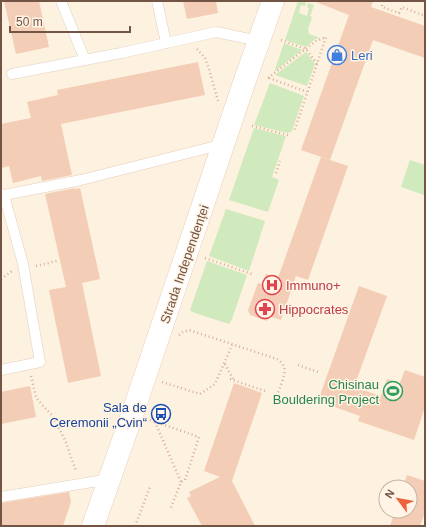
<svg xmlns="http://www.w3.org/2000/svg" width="426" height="527" viewBox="0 0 426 527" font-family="Arial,sans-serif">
<rect width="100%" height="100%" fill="#fdf1df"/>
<g fill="#d0eabd">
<polygon points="298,1 305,1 306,2 305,6 301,5 299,13 307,16 309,8 307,7 308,3 314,5 310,16 312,17 308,29 309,34 320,38 315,39 306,47 285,40"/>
<polygon points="284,43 302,50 274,72"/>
<polygon points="306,52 315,64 307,86 275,75"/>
<polygon points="270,83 304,96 292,131 288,133 254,125"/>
<polygon points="254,128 286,136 272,177 279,180 268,212 229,200"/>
<polygon points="410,160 425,165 424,195 401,187"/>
<polygon points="226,209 265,221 249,271 209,256"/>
<polygon points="207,261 247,275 232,319 229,324 195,313 191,311 190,310"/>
</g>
<g fill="#f3cdb5">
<polygon points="4,1 39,1 49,47 16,54"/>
<polygon points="183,1 216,1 218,13 187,19"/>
<polygon points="316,1 373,1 371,7 425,26 425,58 373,40 330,160 301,150 349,15 316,2"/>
<polygon points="198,62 205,95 61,124 72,175 42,181 41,176 13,183 9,166 1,168 1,124 31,118 27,102 58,95 57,90"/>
<polygon points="321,157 348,166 308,280 296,276 281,320 268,316 267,321 250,315 248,310 258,283 262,284 266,274 278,278"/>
<polygon points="75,188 75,189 80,188 100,279 82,283 101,376 68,383 49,290 66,287 45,194"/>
<polygon points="359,286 387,296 354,387 381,396 387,379 400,383 405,370 425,377 425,407 414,440 358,421 360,416 318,401"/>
<polygon points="234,383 262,393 232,481 255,526 202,526 187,498 191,496 189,492 220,477 204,471"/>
<polygon points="30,386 36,417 1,424 1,392"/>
<polygon points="407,475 425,481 425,512 420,526 390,526 395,511 410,511 410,487 403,487"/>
<polygon points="69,492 71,502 63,526 1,526 1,503"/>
</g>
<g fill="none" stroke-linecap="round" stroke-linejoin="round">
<defs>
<g id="service">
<polyline points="61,1 85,60"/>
<polyline points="157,1 166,43"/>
<polyline points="12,74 121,53 216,32 259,41"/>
<polyline points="1,194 4,195 23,264 40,362 1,370"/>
<polyline points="4,195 81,180 224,144"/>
<polyline points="1,497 110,479"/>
</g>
<polyline id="secondary" points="93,526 134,409 244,83 273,1"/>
</defs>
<use href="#service" stroke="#e3cebe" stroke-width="11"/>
<use href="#secondary" stroke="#e8cfba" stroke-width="23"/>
<g stroke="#d7b099" stroke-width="2.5" stroke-dasharray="1 3" stroke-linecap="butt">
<polyline points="382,1 382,7 399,13 402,7 425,16"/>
<polyline points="281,40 306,49 317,64"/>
<polyline points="197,49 205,58 209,69 218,101"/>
<polyline points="268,78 316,41 326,37 294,132"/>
<polyline points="269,78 307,92"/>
<polyline points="252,126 288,135"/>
<polyline points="276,173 280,161"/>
<polyline points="205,258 252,274"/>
<polyline points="36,266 57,261"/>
<polyline points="1,279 12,271"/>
<polyline points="319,308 337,315"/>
<path d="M179 335 183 332 189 330 277 359C280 361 283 364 284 367 287 374 277 394 274 402"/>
<polyline points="225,364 233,379"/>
<polyline points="298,365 318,372"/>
<polyline points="31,376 36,397 43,406 52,415 65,440 76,471"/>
<polyline points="230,379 265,391"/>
<polyline points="162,382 200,394 215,384 232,345"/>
<polyline points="150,420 199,437 185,480 181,482 170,510"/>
<polyline points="155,422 181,482"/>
<polyline points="135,526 150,487"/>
</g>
<use href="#service" stroke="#fff" stroke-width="10"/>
<use href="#secondary" stroke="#fff" stroke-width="22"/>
</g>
<defs>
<symbol id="shop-ring" viewBox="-11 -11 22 22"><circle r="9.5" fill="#fff4e5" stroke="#3f7fe0" stroke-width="1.5"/><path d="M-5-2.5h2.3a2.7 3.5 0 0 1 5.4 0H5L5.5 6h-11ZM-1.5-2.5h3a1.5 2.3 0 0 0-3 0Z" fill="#3f7fe0"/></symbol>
<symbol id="hospital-ring" viewBox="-11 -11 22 22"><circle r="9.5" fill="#fff4e5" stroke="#e0444e" stroke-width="1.5"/><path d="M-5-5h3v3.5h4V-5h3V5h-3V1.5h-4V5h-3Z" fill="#e0444e"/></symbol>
<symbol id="pharmacy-ring" viewBox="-11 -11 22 22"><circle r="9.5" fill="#fff4e5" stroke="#e0444e" stroke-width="1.5"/><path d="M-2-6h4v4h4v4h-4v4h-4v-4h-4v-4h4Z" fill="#e0444e"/></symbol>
<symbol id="stadium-ring" viewBox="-11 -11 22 22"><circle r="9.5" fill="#fff4e5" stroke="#2e9e5b" stroke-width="1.5"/><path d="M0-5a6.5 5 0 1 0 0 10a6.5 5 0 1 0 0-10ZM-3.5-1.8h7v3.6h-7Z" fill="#2e9e5b"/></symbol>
<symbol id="bus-ring" viewBox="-11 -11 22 22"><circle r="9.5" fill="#fff4e5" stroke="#1a4fb4" stroke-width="1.5"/><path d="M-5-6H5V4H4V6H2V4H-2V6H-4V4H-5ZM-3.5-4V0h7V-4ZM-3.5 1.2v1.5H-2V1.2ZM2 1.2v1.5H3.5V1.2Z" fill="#1a4fb4"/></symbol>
</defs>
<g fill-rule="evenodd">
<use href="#shop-ring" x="326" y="44" width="22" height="22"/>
<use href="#hospital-ring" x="261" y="274" width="22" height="22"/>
<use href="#pharmacy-ring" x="254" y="298" width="22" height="22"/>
<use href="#stadium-ring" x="382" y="380" width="22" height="22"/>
<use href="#bus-ring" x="150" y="403" width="22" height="22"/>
</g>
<g text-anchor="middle" stroke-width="3" stroke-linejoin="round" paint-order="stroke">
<g font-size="13" fill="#366cbe" stroke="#fff4e5" text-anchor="start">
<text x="351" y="60">Leri</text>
</g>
<g font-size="13" fill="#735546" stroke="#fff4e5">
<text transform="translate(184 264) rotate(-71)" y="5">Strada Independenței</text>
</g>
<g font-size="13" fill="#be3a42" stroke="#fff4e5" text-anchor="start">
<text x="286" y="290">Immuno+</text>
<text x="279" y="314">Hippocrates</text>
</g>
<g font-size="13" fill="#27864d" stroke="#fff4e5" text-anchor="end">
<text x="379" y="389">Chisinau<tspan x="379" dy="15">Bouldering Project</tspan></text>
</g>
<g font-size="13" fill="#164399" stroke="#fff4e5" text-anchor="end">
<text x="147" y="412">Sala de<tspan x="147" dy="15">Ceremonii „Cvin“</tspan></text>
</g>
</g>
<rect width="426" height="527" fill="none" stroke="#735546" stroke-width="4"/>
<g transform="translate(398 499) rotate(302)"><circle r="19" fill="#fff4e5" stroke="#c7b4a5"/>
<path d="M0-3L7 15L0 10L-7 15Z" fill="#eb633f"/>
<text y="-6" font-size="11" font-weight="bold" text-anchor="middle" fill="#735546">N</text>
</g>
<path d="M10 26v6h120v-6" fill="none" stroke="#735546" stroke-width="2"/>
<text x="16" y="26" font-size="12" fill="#735546" stroke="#fff4e5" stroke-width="3" paint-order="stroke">50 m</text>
</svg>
